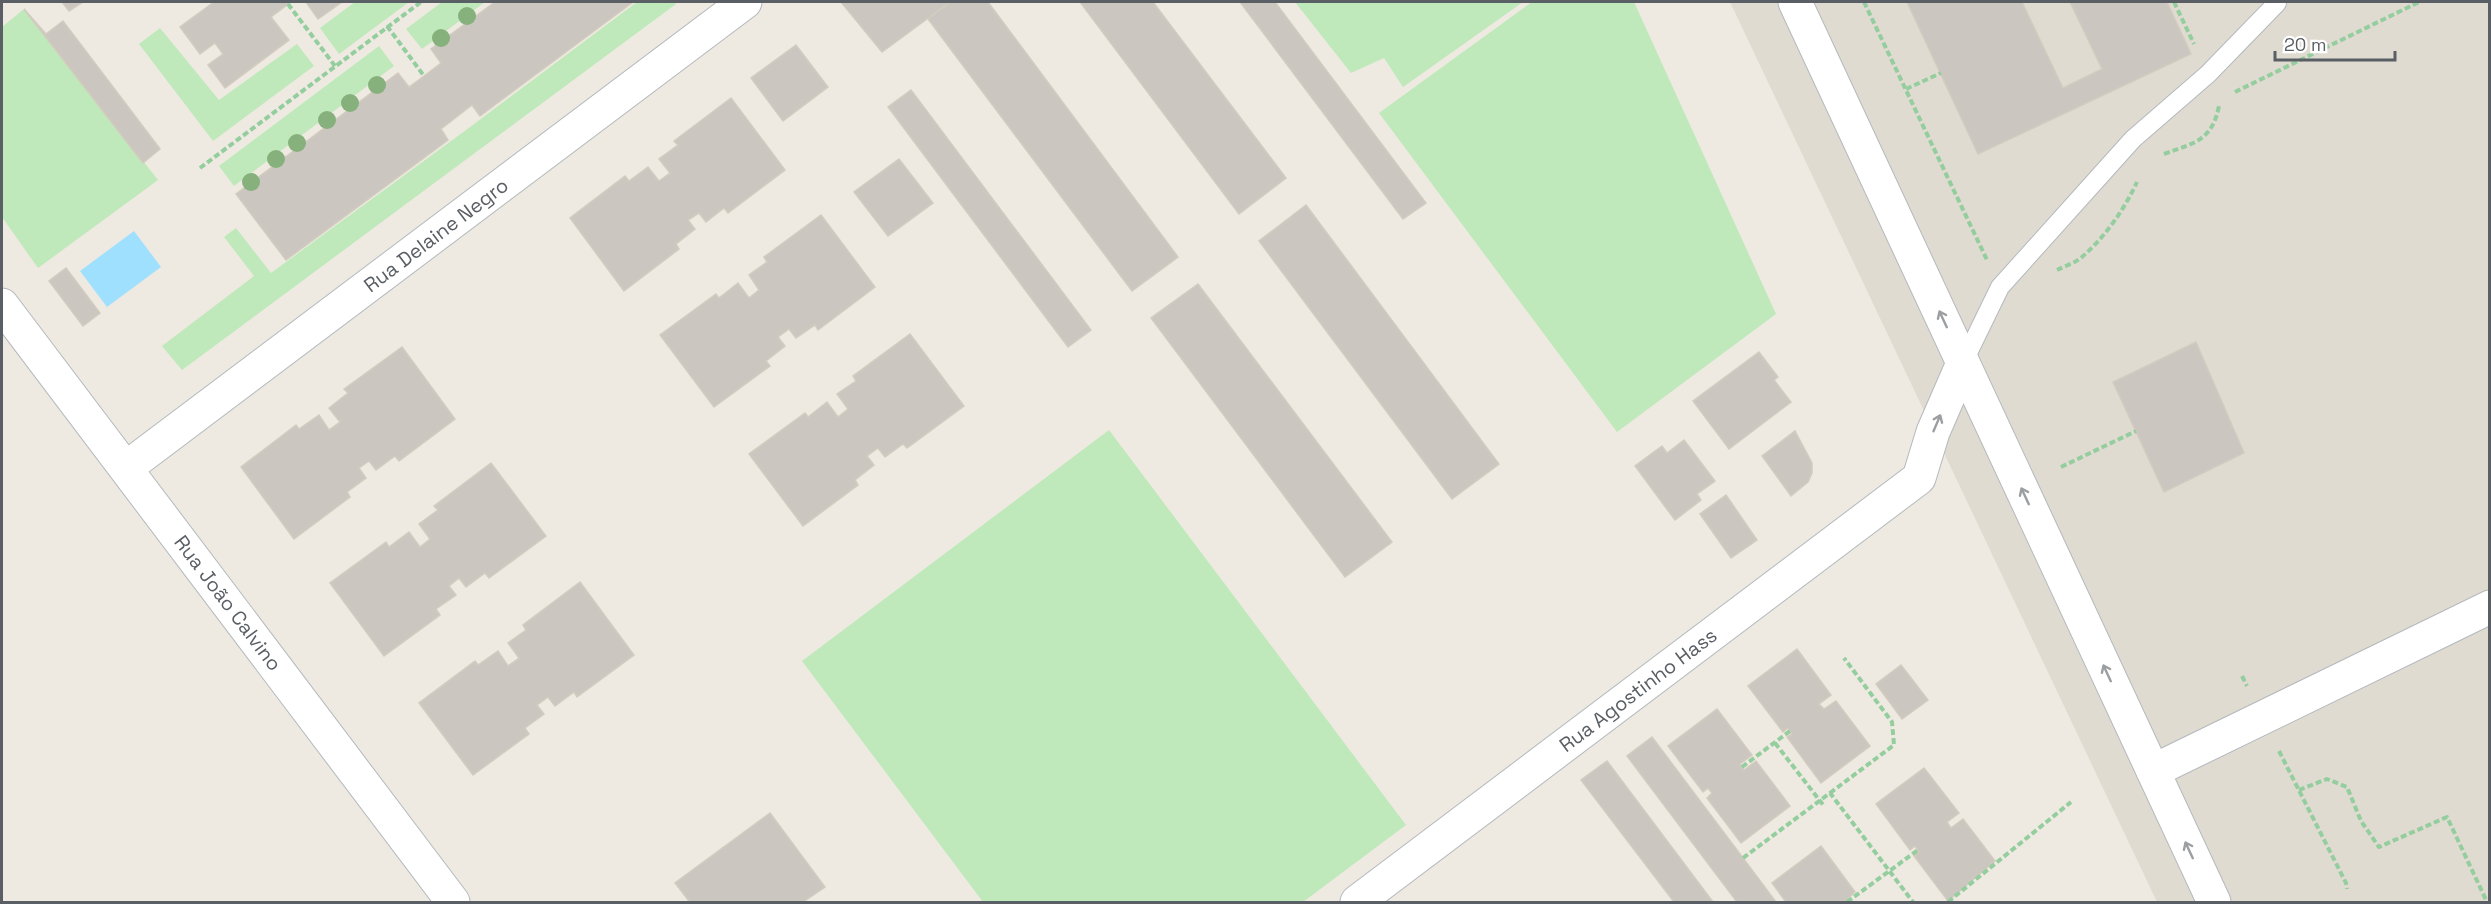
<svg xmlns="http://www.w3.org/2000/svg" width="2491" height="904" viewBox="0 0 2491 904" font-family="'Space Grotesk',sans-serif">
<rect width="100%" height="100%" fill="#eeeae1"/>
<polygon fill="#e0dbd1" points="1730,2 2489,2 2489,902 2157,902"/>
<g fill="#bfe9ba">
<polygon points="355,2 409,2 339,54 320,28"/>
<polygon points="442,2 485,2 422,49 406,29"/>
<polygon points="637,2 674,2 676,4 182,370 162,346 254,276 224,237 236,228 271,273 466,130"/>
<polygon points="1295,2 1523,2 1403,87 1384,58 1351,73"/>
<polygon points="1532,2 1634,2 1776,314 1617,432 1379,113"/>
<polygon points="24,9 158,180 38,268 2,217 2,27"/>
<polygon points="160,28 219,100 297,44 314,66 213,141 139,44"/>
<polygon points="379,46 394,66 234,186 219,166"/>
<polygon points="1109,430 1406,825 1303,902 983,902 802,661"/>
</g>
<polygon fill="#a0e0ff" points="134,231 161,267 107,307 80,271"/>
<g fill="#cbc7c0" stroke="#d3cbbf" stroke-width="1.5">
<polygon points="62,2 83,2 69,11"/>
<polygon points="214,2 291,2 271,17 289,40 225,88 208,65 223,54 215,43 200,54 180,27"/>
<polygon points="306,2 342,2 318,19"/>
<polygon points="495,2 633,2 480,116 472,105 441,129 448,140 286,260 236,194 398,73 409,87 424,76 441,63 431,49"/>
<polygon points="841,2 950,2 882,52"/>
<polygon points="950,2 988,2 1178,257 1132,291 928,19"/>
<polygon points="1080,2 1153,2 1286,178 1239,214"/>
<polygon points="1240,2 1275,2 1426,203 1403,219"/>
<polygon points="1907,2 2022,2 2063,88 2102,69 2070,2 2167,2 2191,54 1978,154"/>
<polygon points="24,9 46,34 63,21 160,149 143,163"/>
<polygon points="796,45 828,87 783,121 751,78"/>
<polygon points="911,90 1091,330 1068,347 888,107"/>
<polygon points="731,98 785,170 728,213 724,208 706,222 699,213 688,220 695,229 676,244 679,249 624,291 570,218 625,176 629,181 648,167 659,181 670,173 659,159 678,145 674,141"/>
<polygon points="899,159 933,203 888,236 854,192"/>
<polygon points="1306,205 1499,464 1452,499 1259,241"/>
<polygon points="821,215 875,287 818,330 815,325 796,338 789,329 778,337 785,346 766,361 770,366 714,407 660,335 716,294 719,298 738,283 749,298 759,290 749,275 767,262 764,257"/>
<polygon points="66,268 100,313 83,326 49,281"/>
<polygon points="1198,284 1392,542 1345,577 1151,318"/>
<polygon points="910,334 964,406 907,448 903,444 885,457 878,448 867,456 874,465 855,480 858,485 803,526 749,454 805,413 808,417 827,402 838,417 848,409 837,394 856,381 853,376"/>
<polygon points="2196,342 2244,453 2164,492 2113,382"/>
<polygon points="402,347 455,419 399,461 395,456 376,470 369,461 359,468 366,478 347,492 350,497 294,539 241,467 296,425 299,429 319,415 329,430 340,422 329,408 348,393 344,389"/>
<polygon points="1759,352 1778,377 1774,380 1791,402 1729,449 1693,401"/>
<polygon points="1795,431 1812,463 1812,473 1808,482 1791,496 1762,456"/>
<polygon points="1684,440 1715,481 1697,494 1701,500 1675,520 1635,466 1662,446 1667,453"/>
<polygon points="491,463 546,536 489,578 485,573 466,587 459,578 449,586 456,595 436,609 440,615 384,656 330,583 386,542 389,547 409,532 420,547 430,539 419,524 438,510 434,506"/>
<polygon points="1726,495 1757,540 1731,558 1700,514"/>
<polygon points="580,582 634,655 577,697 574,692 555,706 548,697 537,705 544,714 525,728 529,734 473,775 419,703 475,661 478,665 498,651 508,666 519,658 508,643 526,630 523,625"/>
<polygon points="1797,649 1831,695 1819,704 1824,709 1836,701 1870,746 1821,783 1787,737 1792,734 1788,728 1783,732 1748,686"/>
<polygon points="1901,665 1928,700 1902,719 1876,684"/>
<polygon points="1717,709 1752,755 1740,764 1744,770 1756,761 1790,806 1741,843 1707,798 1712,793 1708,788 1703,792 1668,746"/>
<polygon points="1652,737 1743,858 1776,902 1737,902 1627,756"/>
<polygon points="1607,761 1713,902 1674,902 1581,780"/>
<polygon points="1924,768 1959,813 1947,822 1951,828 1963,819 1995,861 1948,901 1914,856 1919,852 1915,846 1910,850 1876,804"/>
<polygon points="770,813 825,887 803,902 687,902 689,901 675,883"/>
<polygon points="1821,846 1855,892 1844,902 1786,902 1772,883"/>
</g>
<g fill="none" stroke-linecap="round" stroke-linejoin="round">
<defs>
<polyline id="lane" points="1963,363 2000,287 2133,139 2208,74 2277,3"/>
<g id="street">
<polyline points="1795,2 2214,902"/>
<polyline points="2,305 453,902"/>
<polyline points="126,468 745,2"/>
<polyline points="2153,771 2490,607"/>
<polyline points="1357,902 1919,478 1933,432 1963,363"/>
</g>
</defs>
<use href="#lane" stroke="#b4b9bd" stroke-width="20"/>
<use href="#street" stroke="#b4b9bd" stroke-width="35"/>
<g stroke="#94cd9e" stroke-width="4" stroke-dasharray="6 3" stroke-linecap="butt">
<polyline points="1864,2 1987,260"/>
<polyline points="2174,2 2194,44"/>
<polyline points="288,4 335,66"/>
<polyline points="387,26 424,76"/>
<polyline points="1906,89 1941,73"/>
<polyline points="2235,92 2419,2"/>
<path d="M2164 154C2194 143 2212 141 2219 106"/>
<polyline points="200,168 421,2"/>
<path d="M2057 270C2065 266 2075 263 2082 257 2105 237 2124 210 2137 182"/>
<polyline points="2061,467 2136,431"/>
<polyline points="2242,676 2247,686"/>
<polyline points="1775,743 1824,806"/>
<polyline points="2279,751 2346,883 2347,889"/>
<polyline points="1742,767 1790,731"/>
<polyline points="2299,790 2327,779 2347,787 2361,821 2379,847 2447,817 2487,902"/>
<polyline points="1830,793 1894,745 1892,722 1844,658"/>
<polyline points="1743,858 1830,793 1913,902"/>
<polyline points="1847,902 1918,850"/>
<polyline points="1948,902 2071,802"/>
</g>
<use href="#lane" stroke="#fff" stroke-width="18"/>
<use href="#street" stroke="#fff" stroke-width="33"/>
</g>
<g fill="#86b17d">
<circle cx="467" cy="16" r="9"/>
<circle cx="441" cy="38" r="9"/>
<circle cx="377" cy="85" r="9"/>
<circle cx="350" cy="103" r="9"/>
<circle cx="327" cy="120" r="9"/>
<circle cx="297" cy="143" r="9"/>
<circle cx="276" cy="159" r="9"/>
<circle cx="251" cy="182" r="9"/>
</g>
<defs><path id="oneway-shaft" d="M-6 0H5M1.5-3L5.5 0L1.5 3" fill="none" stroke-width="1.6" stroke-linecap="round" stroke-linejoin="round" transform="scale(1.5)"/></defs>
<g stroke="#9b9fa2">
<use href="#oneway-shaft" transform="translate(1943 319) rotate(-115)"/>
<use href="#oneway-shaft" transform="translate(1937 423) rotate(-67)"/>
<use href="#oneway-shaft" transform="translate(2025 496) rotate(-115)"/>
<use href="#oneway-shaft" transform="translate(2107 673) rotate(-115)"/>
<use href="#oneway-shaft" transform="translate(2189 850) rotate(-115)"/>
</g>
<g text-anchor="middle" stroke-width="4.5" stroke-linejoin="round" paint-order="stroke">
<g font-size="20" fill="#595f64" stroke="#fff">
<text transform="translate(436 235) rotate(-37)" y="7">Rua Delaine Negro</text>
<text transform="translate(228 603) rotate(53)" y="7">Rua João Calvino</text>
<text transform="translate(1638 690) rotate(-37)" y="7">Rua Agostinho Hass</text>
</g>
</g>
<rect width="2491" height="904" fill="none" stroke="#595f64" stroke-width="6"/>
<path d="M2275 51v9h120v-9" fill="none" stroke="#595f64" stroke-width="3"/>
<text x="2284" y="51" font-size="18" fill="#595f64" stroke="#ffffff" stroke-width="4.5" paint-order="stroke">20 m</text>
</svg>
